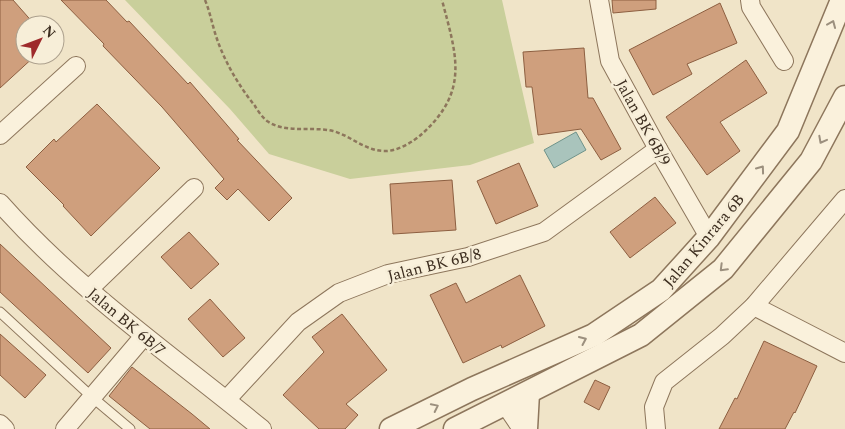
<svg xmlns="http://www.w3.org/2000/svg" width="845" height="429" viewBox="0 0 845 429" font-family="Spectral,serif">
<rect width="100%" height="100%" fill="#f0e4c8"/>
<polygon fill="#c9cf9b" points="125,0 502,0 534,143 470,165 350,179 269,154 230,109"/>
<polygon fill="#a9c4bc" stroke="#6f938a" points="576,132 586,150 554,168 544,150"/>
<g fill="#cf9f7d" stroke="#8d5f41">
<polygon points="0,0 13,0 35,25 25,25 25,55 36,55 0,88"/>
<polygon points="61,0 106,0 127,22 129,21 188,84 190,82 239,139 237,140 292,198 269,221 238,189 227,200 215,188 224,179 162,107 103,46 104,44"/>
<polygon points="612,0 656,0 656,9 613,13"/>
<polygon points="720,3 737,43 687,64 692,74 653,95 629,50"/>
<polygon points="584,48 588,98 593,98 621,149 601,160 581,129 538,135 532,87 526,87 523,52"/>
<polygon points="746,60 767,93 720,122 740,151 707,175 666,117"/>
<polygon points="97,104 160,168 91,236 63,206 64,205 26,167 54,139 56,142"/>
<polygon points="519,163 538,206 496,224 477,181"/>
<polygon points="452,180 456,230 393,234 390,184"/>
<polygon points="655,197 676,223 630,258 610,232"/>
<polygon points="189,232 219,264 191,289 161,257"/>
<polygon points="0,244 111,348 88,373 0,292"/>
<polygon points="520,275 545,326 502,348 501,345 463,363 430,295 456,283 466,303"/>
<polygon points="210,299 245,338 223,357 188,319"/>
<polygon points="342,314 387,370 346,404 358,415 345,429 319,429 283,395 324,352 312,337"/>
<polygon points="0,334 46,375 25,398 0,375"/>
<polygon points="764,341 817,366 795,413 794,412 785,429 719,429 735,398 737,399"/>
<polygon points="132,367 192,414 210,429 150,429 109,396"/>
<polygon points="595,380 610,387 599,410 584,402"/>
</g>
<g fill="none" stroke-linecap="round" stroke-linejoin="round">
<defs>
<polyline id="service" points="0,312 92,397 130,429"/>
<g id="minor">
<polyline points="599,0 610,61 658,149 709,237"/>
<polyline points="750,0 751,7 784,61"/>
<polyline points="0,135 76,66"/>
<path d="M0 203C77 290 173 356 262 429"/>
<polyline points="89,289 194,188"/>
<polyline points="754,306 845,353"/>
<polyline points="227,399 298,322 339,293 388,274 468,257 544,232 658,149"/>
<polyline points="505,404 522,429"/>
<polyline points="0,424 5,429"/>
<polyline points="65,429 144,336"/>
<polyline points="656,429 654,407 664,382 722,336 754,306 845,199"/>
</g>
<g id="tertiary">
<polyline points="391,429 472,389 594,335 661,290 709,237 788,131 842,0"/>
<polyline points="455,429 641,335 723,269 811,161 845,97"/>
<polyline points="526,429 528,393"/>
</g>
</defs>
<use href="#service" stroke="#8d765c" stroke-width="11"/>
<use href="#minor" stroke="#8d765c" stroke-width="20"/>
<use href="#tertiary" stroke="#8d765c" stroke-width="25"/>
<path stroke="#8d765c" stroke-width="2.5" stroke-dasharray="4 2.5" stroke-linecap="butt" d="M205 0C210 12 212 24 216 36 224 61 239 86 255 106 258 111 262 117 267 121 286 134 311 126 333 131 351 136 364 150 383 151 397 152 413 142 423 133 470 90 456 54 442 0"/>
<use href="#service" stroke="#faf1dc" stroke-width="9"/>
<use href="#minor" stroke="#faf1dc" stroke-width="18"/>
<use href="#tertiary" stroke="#faf1dc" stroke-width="22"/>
</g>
<defs><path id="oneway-chevron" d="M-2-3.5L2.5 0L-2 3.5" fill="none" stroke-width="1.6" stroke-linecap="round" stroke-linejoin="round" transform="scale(1.25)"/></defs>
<g stroke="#9c907e">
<use href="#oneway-chevron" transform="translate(832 24) rotate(-67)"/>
<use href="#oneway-chevron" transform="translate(822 140) rotate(118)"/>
<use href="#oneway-chevron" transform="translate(761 169) rotate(-54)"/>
<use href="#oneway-chevron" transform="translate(723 268) rotate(135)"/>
<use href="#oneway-chevron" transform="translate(583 340) rotate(-24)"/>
<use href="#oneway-chevron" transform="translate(435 407) rotate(-26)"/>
</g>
<g text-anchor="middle" stroke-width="5" stroke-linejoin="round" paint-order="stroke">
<g font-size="16" fill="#3d2e20" stroke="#f7eed8">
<text transform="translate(644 122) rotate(61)" y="6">Jalan BK 6B/9</text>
<text transform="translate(703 240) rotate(-50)" y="6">Jalan Kinrara 6B</text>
<text transform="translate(434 264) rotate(-14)" y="6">Jalan BK 6B/8</text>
<text transform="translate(127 321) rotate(40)" y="6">Jalan BK 6B/7</text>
</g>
</g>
<g transform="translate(40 40) rotate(48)"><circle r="24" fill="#f7eed8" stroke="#ada18e"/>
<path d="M0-4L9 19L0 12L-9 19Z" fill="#9e2a2b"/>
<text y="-8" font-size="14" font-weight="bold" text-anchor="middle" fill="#3d2e20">N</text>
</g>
</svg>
